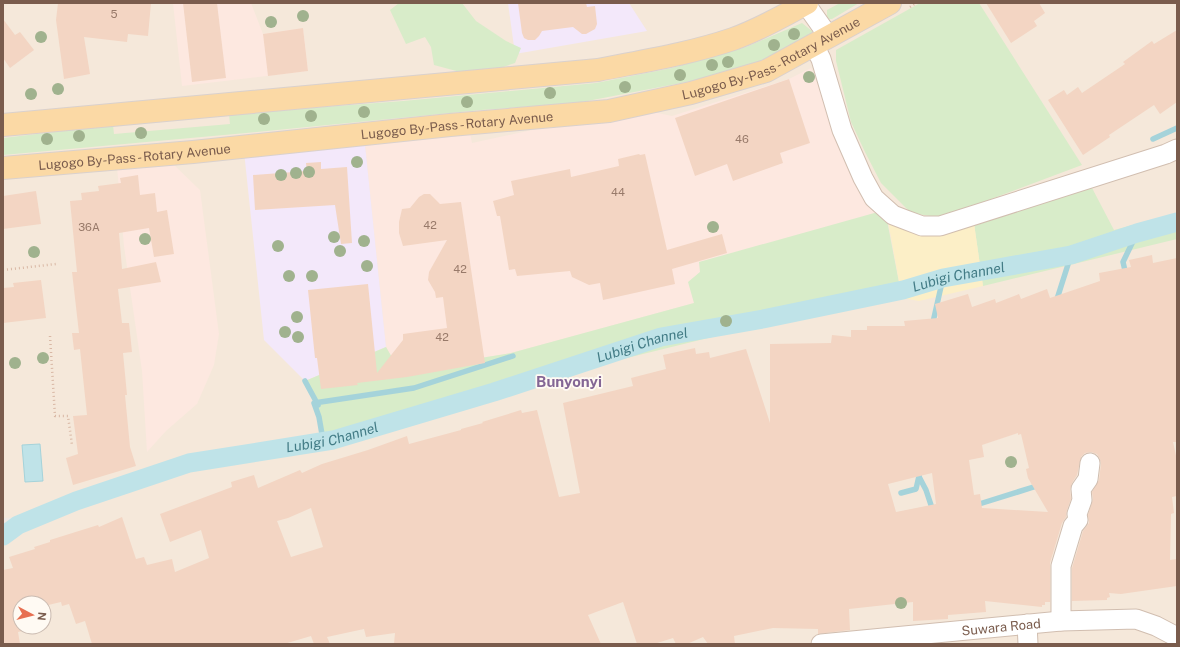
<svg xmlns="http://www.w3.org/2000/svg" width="1180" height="647" viewBox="0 0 1180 647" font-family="'Public Sans',sans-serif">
<rect width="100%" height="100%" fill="#fdf6ec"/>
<path fill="#f5e8da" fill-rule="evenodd" d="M3 3H1177V644H3ZM20 603H44V627H20Z"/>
<g fill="#fde8e0">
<polygon points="173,3 251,3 263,34 303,28 308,71 182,86"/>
<polygon points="811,68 861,192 885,210 700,272 689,282 694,303 511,353 399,371 386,347 364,135 469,127 472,143 634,108 672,116 789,79"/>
<polygon points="171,162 200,190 219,334 214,365 197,404 166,431 147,452 142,371 124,246 117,167"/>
</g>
<polygon fill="#efe9e4" points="21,517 3,530 3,518"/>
<g fill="#f3e8fa">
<polygon points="508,3 629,3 647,31 515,54"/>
<polygon points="364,135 386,347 305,381 264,340 243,142"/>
</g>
<g fill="#d8ecc9">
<polygon points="399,3 462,3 476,21 506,41 521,48 515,63 475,76 434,65 431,47 425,37 406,44 390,10"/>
<polygon points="840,3 859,3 832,19 829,19 827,16 827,10"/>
<polygon points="920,3 979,3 1082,165 967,208 936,217 911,213 881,183 865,152 851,122 836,61 836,50"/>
<polygon points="802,23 812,31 813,35 807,41 758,62 707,78 577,103 481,110 246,133 3,155 3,138 113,125 114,134 230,124 229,114 403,101 596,83 672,68 746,47"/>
<polygon points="1091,186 1114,230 1177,213 1177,239 983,286 974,224"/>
<polygon points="885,210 902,298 821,315 765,324 582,369 464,403 323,440 317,403 305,381 386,347 400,371 511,353 694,303 688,282 700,272 699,262"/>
</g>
<polygon fill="#fcefc7" points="886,210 912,228 948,234 974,223 983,286 919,301 902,298"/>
<polygon fill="#bfe3e8" stroke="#a5d3da" points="40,444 43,481 25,482 22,445"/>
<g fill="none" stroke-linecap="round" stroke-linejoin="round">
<g stroke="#a5d3da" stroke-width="5.5">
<polyline points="1153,139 1177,128"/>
<polyline points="1126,275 1123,262 1137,233"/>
<polyline points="1057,299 1071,255"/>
<polyline points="933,322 943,278"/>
<polyline points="305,381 318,405"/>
<polyline points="333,440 323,440 319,417 314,403 414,388 513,356"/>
<polyline points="916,471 926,490 933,511"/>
<polyline points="901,493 916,489 919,476"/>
<polyline points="976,505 1040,485"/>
</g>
<path stroke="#bfe3e8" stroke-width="19" id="s1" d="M3 536 18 525 76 501 189 463 333 440 494 392 661 337 763 319 903 290 943 278 1071 255 1137 233 1177 222"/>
</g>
<g fill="#f3d5c3" fill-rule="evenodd">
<polygon points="58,3 151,3 148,36 128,34 127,42 84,37 90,74 64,79 56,20"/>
<polygon points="183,3 217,3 226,78 192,82"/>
<polygon points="518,3 586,3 587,7 595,6 597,24 595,29 586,34 582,34 573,27 542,31 539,36 535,40 528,40 524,38 522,33"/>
<polygon points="986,3 1039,3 1045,13 1034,21 1037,26 1011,43"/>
<polygon points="3,19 15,35 20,32 34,50 10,68 3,58"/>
<polygon points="303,28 308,71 268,76 263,34"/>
<polygon points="1177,30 1177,102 1160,114 1154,105 1109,135 1110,137 1083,155 1048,100 1064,90 1067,95 1078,87 1082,93 1125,64 1123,62 1152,41 1154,44"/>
<polygon points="789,79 810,143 780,153 783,163 733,181 727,164 695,176 675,118"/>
<polygon points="639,154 640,155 645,154 667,250 722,234 727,253 672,269 675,284 603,300 600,283 589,285 572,277 570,271 517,276 515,269 509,270 500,216 497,216 493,201 514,195 511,181 570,169 571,177 619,166 618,159"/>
<polygon points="321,162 321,169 347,167 352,243 341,244 335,205 255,210 253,175 307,171 306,163"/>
<polygon points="138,175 140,195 155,193 157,212 167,210 174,254 154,257 149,228 119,233 122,269 156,262 161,282 118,289 122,323 129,323 132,352 123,353 127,395 125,395 130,447 136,466 73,485 66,458 78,454 73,416 87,415 80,349 74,350 72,333 79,333 72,272 77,272 70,201 82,200 81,193 99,191 98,186 121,183 120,178"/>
<polygon points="36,191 41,224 3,229 3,196"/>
<polygon points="424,194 430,194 440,204 461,202 485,363 407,377 357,383 358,385 321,389 317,358 315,358 308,290 368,284 377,373 403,340 403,334 447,328 443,297 436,298 435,292 428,280 429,272 447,240 403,246 399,233 399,222 402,209 410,208 419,197"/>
<path d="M1152 255 1153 263 1177 258V442H1173L1177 460V496L1172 497 1174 513 1171 514 1170 560 1177 559V586L1121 594 1109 593 1110 597 1107 598V600L1072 601V568L1083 531 1089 523 1088 515 1093 499 1092 492 1099 480 1101 464 1100 459 1097 454 1091 452 1085 453 1081 457 1077 475 1072 483 1070 490 1071 499 1067 510 1066 517 1062 523 1050 563V602H1045V605H1042V607L985 601 986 612 948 615V619L913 621V602L849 609 850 630 818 634V629L773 628 734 636 735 644H708L703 637 687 644H676L673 638 654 644H637L623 602 588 615 601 644H394L395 633 366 637 364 629 327 637 330 644H314L311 636 284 644H92L85 621 76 624 69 604 62 606 61 602 44 606V603H20V627H26L27 630 18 632 20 644H3V570L13 568 9 557 35 549 34 547 50 542V540L98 525 99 527 122 517 136 559 144 557 147 565 172 559 175 572 209 558 201 530 170 542 160 514 232 487 231 482 254 475 258 488 300 470 302 473 322 464 368 450 407 436 409 444 461 430V429L483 423 482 422 521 410 522 413 537 410 559 497 580 493 563 403 633 386 631 378 666 369 663 355 695 348 696 354 709 352 710 358 746 349 770 423V344L831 343 832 335 851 337V330H867V326H905L904 321 938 318 935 304 968 294 972 307 995 299 996 303 1019 294 1021 299 1047 289 1050 298 1100 281 1099 273 1131 267 1129 260ZM1018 433V435L1021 434 1029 468 1026 469 1028 478 1048 512 982 508 980 494 974 495 969 460 984 457 982 445ZM932 473 936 504 896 512 888 484ZM311 508 323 547 291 557 277 521 288 518Z"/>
<polygon points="41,280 46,318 3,323 3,288 14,287 13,283"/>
</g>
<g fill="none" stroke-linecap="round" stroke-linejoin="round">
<defs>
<g id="minor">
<polyline points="805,3 829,37"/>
<polyline points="814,45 821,59 842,130 863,178 874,198 893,215 906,220 922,226 940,226 1166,154 1177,149"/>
<polyline points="1061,621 1061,566 1073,526 1078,520 1077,514 1082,500 1081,489 1088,479 1090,463"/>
<polyline points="1027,624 1028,644"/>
<path id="s2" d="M821 644 1061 621 1136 619 1156 626 1177 637"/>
</g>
<g id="primary">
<path d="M3 125 598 70C643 61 689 54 733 39 759 30 783 16 807 3"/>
<path id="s3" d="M3 168 193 152 450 125 609 111 691 93 766 71 890 3"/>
</g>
</defs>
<use href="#minor" stroke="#d1beb0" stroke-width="21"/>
<use href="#primary" stroke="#dad1cd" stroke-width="24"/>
<g stroke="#d9b8a5" stroke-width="2.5" stroke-dasharray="1 3" stroke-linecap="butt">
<polyline points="910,7 916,3"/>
<polyline points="3,270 56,264"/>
<polyline points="50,336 55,416 68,416 72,445"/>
</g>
<use href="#minor" stroke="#fff" stroke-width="19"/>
<use href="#primary" stroke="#fbd9a5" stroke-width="22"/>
</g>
<g fill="#a0b28e">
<circle cx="303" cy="16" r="6"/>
<circle cx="271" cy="22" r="6"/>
<circle cx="794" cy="34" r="6"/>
<circle cx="41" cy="37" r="6"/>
<circle cx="774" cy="45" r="6"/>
<circle cx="728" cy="62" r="6"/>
<circle cx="712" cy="65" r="6"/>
<circle cx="680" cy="75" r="6"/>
<circle cx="809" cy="77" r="6"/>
<circle cx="625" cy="87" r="6"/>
<circle cx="58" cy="89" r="6"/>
<circle cx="550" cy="93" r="6"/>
<circle cx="31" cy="94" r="6"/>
<circle cx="467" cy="102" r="6"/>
<circle cx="364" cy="112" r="6"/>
<circle cx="311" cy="116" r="6"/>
<circle cx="264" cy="119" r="6"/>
<circle cx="141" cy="133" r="6"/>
<circle cx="79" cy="136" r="6"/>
<circle cx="47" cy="139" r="6"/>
<circle cx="357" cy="162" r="6"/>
<circle cx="309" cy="172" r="6"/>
<circle cx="296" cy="173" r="6"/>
<circle cx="281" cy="175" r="6"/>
<circle cx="713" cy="227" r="6"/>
<circle cx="334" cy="237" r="6"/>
<circle cx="145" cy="239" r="6"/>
<circle cx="364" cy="241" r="6"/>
<circle cx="278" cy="246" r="6"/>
<circle cx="340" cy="251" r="6"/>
<circle cx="34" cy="252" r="6"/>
<circle cx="367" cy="266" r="6"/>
<circle cx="289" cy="276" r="6"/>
<circle cx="312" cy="276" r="6"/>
<circle cx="297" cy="317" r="6"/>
<circle cx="726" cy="321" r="6"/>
<circle cx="285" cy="332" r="6"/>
<circle cx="298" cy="337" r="6"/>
<circle cx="43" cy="358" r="6"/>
<circle cx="15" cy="363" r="6"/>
<circle cx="1011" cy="462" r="6"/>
<circle cx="901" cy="603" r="6"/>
</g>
<g text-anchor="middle" stroke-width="3.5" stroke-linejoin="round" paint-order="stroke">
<g font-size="11" fill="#987a6a">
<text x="114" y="18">5</text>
<text x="742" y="143">46</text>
<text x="618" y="196">44</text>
<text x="430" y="229">42</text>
<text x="89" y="231">36A</text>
<text x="460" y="273">42</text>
<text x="442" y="341">42</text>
</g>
<g font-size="13" fill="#7a5c4d" stroke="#fffaf3">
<text dy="5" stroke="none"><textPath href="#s3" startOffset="780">Lugogo By-Pass - Rotary Avenue</textPath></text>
<text dy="5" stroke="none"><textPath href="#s3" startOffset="456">Lugogo By-Pass - Rotary Avenue</textPath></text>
<text dy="5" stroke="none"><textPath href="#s3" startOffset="132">Lugogo By-Pass - Rotary Avenue</textPath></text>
<text dy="5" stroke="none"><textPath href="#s2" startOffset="181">Suwara Road</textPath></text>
</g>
<g font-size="14" font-style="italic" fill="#437c86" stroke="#fffaf3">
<text dy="5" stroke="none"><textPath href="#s1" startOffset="994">Lubigi Channel</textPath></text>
<text dy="5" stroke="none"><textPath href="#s1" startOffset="670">Lubigi Channel</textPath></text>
<text dy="5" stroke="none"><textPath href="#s1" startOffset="346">Lubigi Channel</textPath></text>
</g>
<g font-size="15" font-weight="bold" fill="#846695" stroke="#fffaf3">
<text x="569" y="387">Bunyonyi</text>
</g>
</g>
<rect width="1180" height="647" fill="none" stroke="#7a5c4d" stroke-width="8"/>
<g transform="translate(32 615) rotate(97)"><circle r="19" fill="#fffaf3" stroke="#cabbb1"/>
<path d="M0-3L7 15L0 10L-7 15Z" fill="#e76f51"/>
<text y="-6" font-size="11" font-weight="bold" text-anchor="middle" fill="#7a5c4d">N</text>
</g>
</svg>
